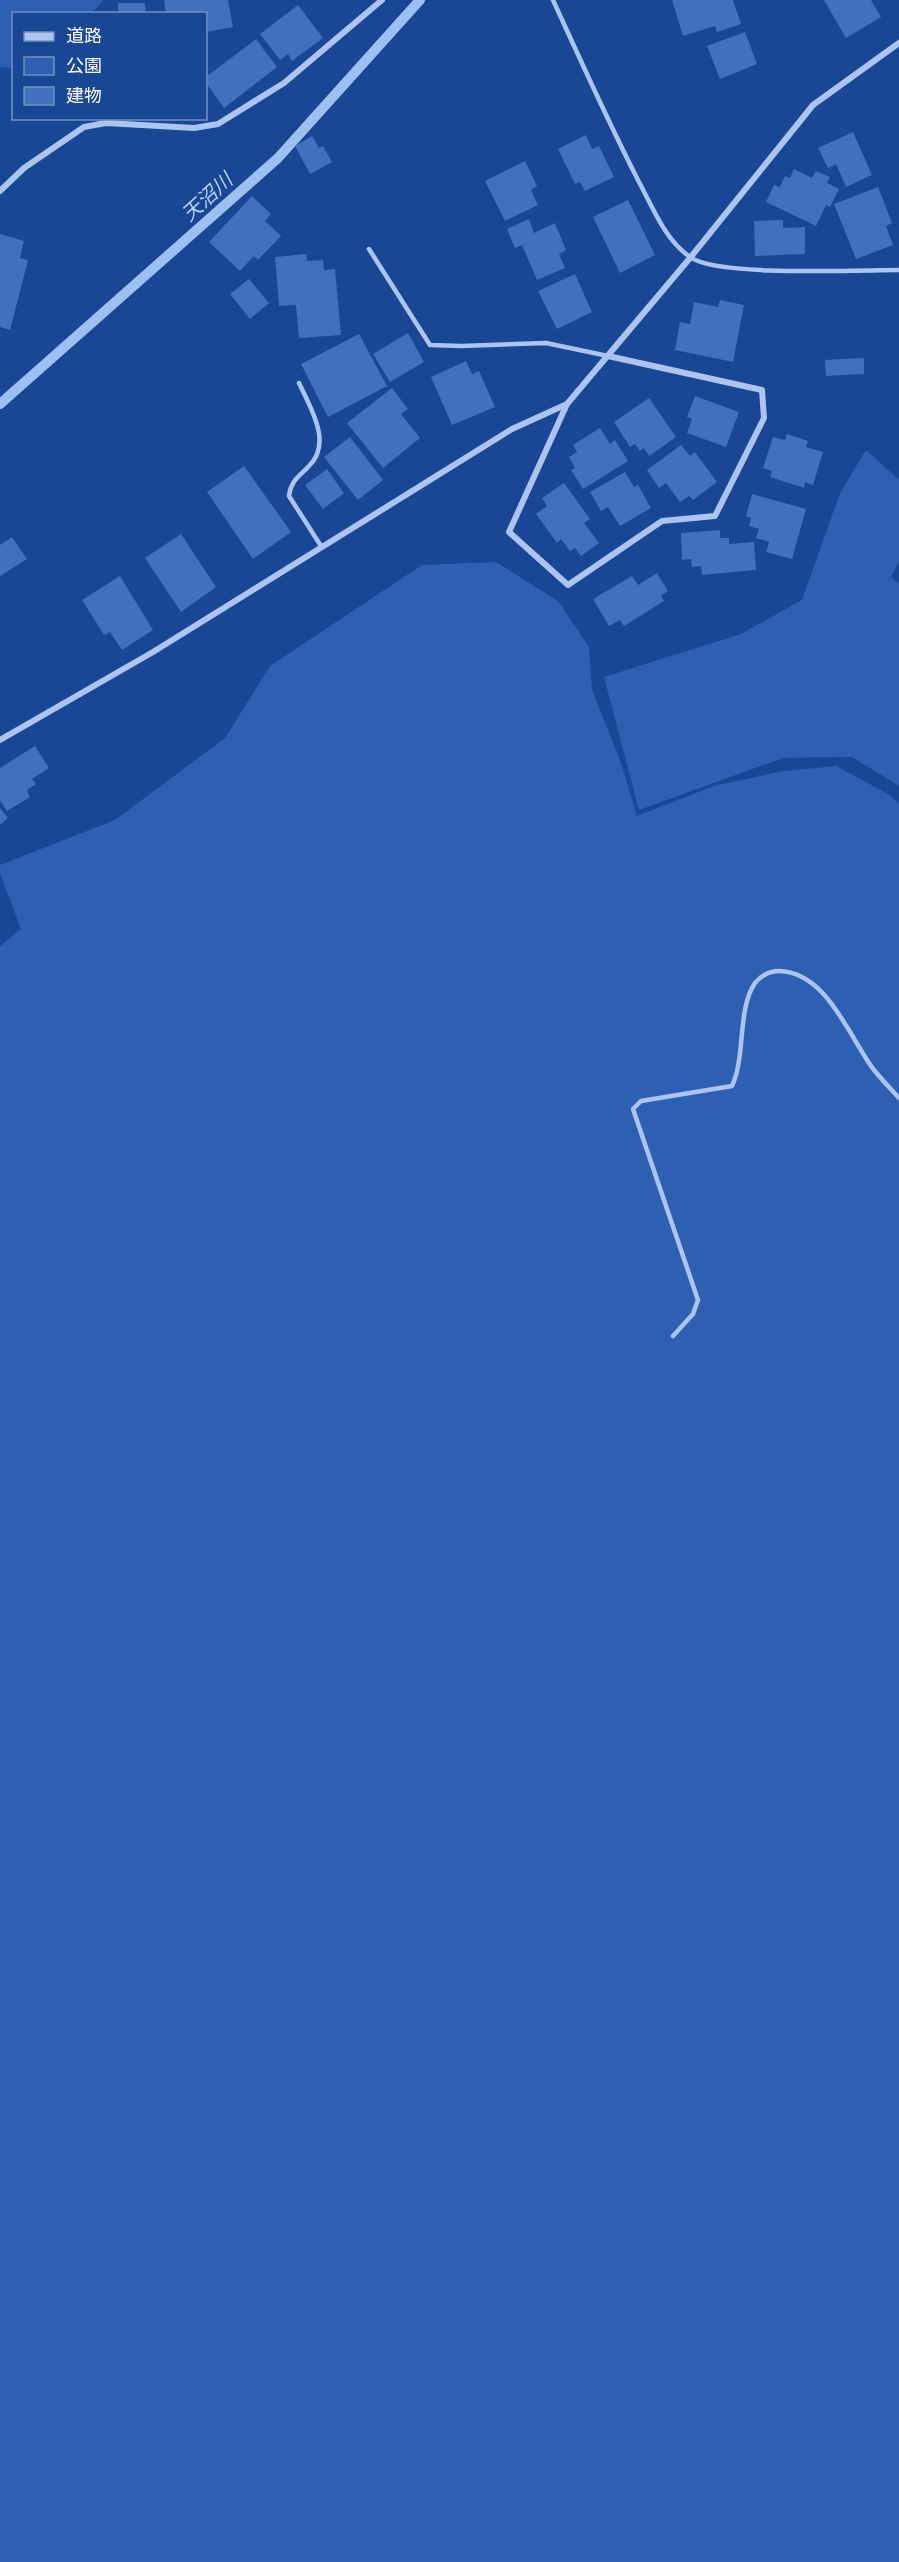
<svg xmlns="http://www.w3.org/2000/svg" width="899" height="2562" viewBox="0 0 899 2562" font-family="'Roboto Condensed','Noto Sans JP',sans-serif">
<rect width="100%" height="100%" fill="#194695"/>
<g fill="#2d5fb3">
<polygon points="0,0 104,0 92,13 14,14 13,68 0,67"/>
<polygon points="866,450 899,480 899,562 891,577 899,584 899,786 852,757 783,758 639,810 604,677 741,634 802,600 840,493"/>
<polygon points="496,562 558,601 589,647 592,690 621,763 637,816 714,786 783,771 836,766 890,795 899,804 899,2562 0,2562 0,946 21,929 0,873 0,865 115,820 225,738 270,666 422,565"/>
</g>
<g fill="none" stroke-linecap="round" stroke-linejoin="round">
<polyline stroke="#9ebff2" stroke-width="10" points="0,404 278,158 420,0"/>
</g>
<g fill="#4270bc">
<polygon points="164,0 228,0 233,27 206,32 206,14 166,14"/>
<polygon points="672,0 733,0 741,24 717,32 715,26 683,36"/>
<polygon points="824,0 871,0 881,17 846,38"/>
<polygon points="118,3 145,3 146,14 118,14"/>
<polygon points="298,5 323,38 292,61 288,54 280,60 260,34"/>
<polygon points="745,32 757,64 720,79 707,46"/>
<polygon points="256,39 277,67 224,108 206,83 206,77"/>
<polygon points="853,132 872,175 846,187 836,164 828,168 818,148"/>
<polygon points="586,135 592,149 599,146 614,177 585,191 580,182 575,184 558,149"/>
<polygon points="312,136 319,148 323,146 332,162 310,174 295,146"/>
<polygon points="525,161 537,186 531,190 538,205 505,221 485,181"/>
<polygon points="794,169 812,178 816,171 830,177 827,183 839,189 830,207 826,205 816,226 766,202 774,185 780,187 785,176 790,178"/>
<polygon points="878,187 892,223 886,226 893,245 856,259 834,204"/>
<polygon points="252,196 271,214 265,221 281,236 258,260 254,256 240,271 209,242"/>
<polygon points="628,200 655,255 620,273 593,217"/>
<polygon points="529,219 534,233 555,223 566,250 559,254 565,268 537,280 522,245 515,248 507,229"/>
<polygon points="783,220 783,228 805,227 805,254 755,256 754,221"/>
<polygon points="0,234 24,241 20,258 28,260 10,330 0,327"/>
<polygon points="306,254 307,261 323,260 324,270 335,269 341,335 299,338 296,305 279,306 275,257"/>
<polygon points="575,274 592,312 557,329 538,291"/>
<polygon points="249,279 269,303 250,319 230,294"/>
<polygon points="720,300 744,305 733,362 675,350 680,322 690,324 694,302 718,307"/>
<polygon points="408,333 424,362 390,382 373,354"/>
<polygon points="359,334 387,386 328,417 301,364"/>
<polygon points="864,358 864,374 826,376 825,360"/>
<polygon points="466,361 472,374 479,371 495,407 452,425 431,377"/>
<polygon points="392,388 408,409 401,414 420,438 383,468 347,423"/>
<polygon points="695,396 739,412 726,447 687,433 692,419 687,417"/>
<polygon points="649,398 676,437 649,456 644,448 640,451 635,444 630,447 614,422"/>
<polygon points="600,428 610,444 615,440 628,461 583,489 571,470 575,468 569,457 577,452 573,445"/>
<polygon points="787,434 808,441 806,447 823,452 813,485 805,482 804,488 770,477 772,471 763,468 773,437 785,440"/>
<polygon points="350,437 383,480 358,500 324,457"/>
<polygon points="681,445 690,456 695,452 717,482 693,500 689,496 680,502 666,483 659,488 647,470"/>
<polygon points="244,466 291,532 253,559 207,492"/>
<polygon points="327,469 344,493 323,509 305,485"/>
<polygon points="625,472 634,487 638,485 651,508 620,526 608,507 601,511 590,492"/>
<polygon points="564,483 590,519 584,523 599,543 581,556 575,548 570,551 561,539 557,543 536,514 547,506 542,498"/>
<polygon points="752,494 806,509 792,559 766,552 769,542 756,538 759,529 749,526 751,518 746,516"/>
<polygon points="720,530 720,538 729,538 729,544 754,542 756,570 702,575 701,566 692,567 691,559 682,560 681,533"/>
<polygon points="181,534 216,587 181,612 145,558"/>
<polygon points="12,537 27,559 0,576 0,545"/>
<polygon points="657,573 668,591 661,595 664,601 624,626 620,620 609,626 593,599 632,576 638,585"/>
<polygon points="120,576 153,630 122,650 110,632 104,635 82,600"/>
<polygon points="35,746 49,768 32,779 36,784 27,790 30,797 7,811 0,800 0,768"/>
<polygon points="0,808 8,818 0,825"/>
</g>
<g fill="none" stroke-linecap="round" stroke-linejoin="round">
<g stroke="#abc5f0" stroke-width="4.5">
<path d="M553 0C581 61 608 122 639 182 653 208 665 240 690 257 717 277 859 270 899 270"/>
<polyline points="369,249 430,345 462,346 546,343 608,356"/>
<path d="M299 383C310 407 333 443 309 466 299 477 291 480 289 496L321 546"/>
<path d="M673 1336 693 1314 698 1300 633 1109 641 1101 732 1086C746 1056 737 1009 755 983 761 976 770 971 779 971 827 972 849 1037 874 1070 882 1080 891 1089 899 1098"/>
</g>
<g stroke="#abc5f0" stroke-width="6">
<polyline points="0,191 24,168 84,127 106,123 194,128 218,124 284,83 382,0"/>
<polyline points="567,404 509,532 568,585 662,521 715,516 764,418 762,390 608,356"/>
<polyline points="0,740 153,652 512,429 567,404 690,258 813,105 899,43"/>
</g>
</g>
<g text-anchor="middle" stroke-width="4.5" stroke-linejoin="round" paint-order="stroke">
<g font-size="20" font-style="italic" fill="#b7d0f7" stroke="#194695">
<text transform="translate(207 197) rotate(-42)" y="7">天沼川</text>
</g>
</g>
<rect x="12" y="12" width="195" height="108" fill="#194695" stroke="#7590bf" stroke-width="1.5"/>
<rect x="24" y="32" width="30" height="9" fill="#abc5f0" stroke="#7590bf" stroke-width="1.5"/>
<text x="66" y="42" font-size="18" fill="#ffffff">道路</text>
<rect x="24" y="57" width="30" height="18" fill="#2d5fb3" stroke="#7590bf" stroke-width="1.5"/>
<text x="66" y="72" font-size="18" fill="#ffffff">公園</text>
<rect x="24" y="87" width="30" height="18" fill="#4270bc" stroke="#7590bf" stroke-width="1.5"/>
<text x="66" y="102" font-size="18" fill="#ffffff">建物</text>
</svg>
